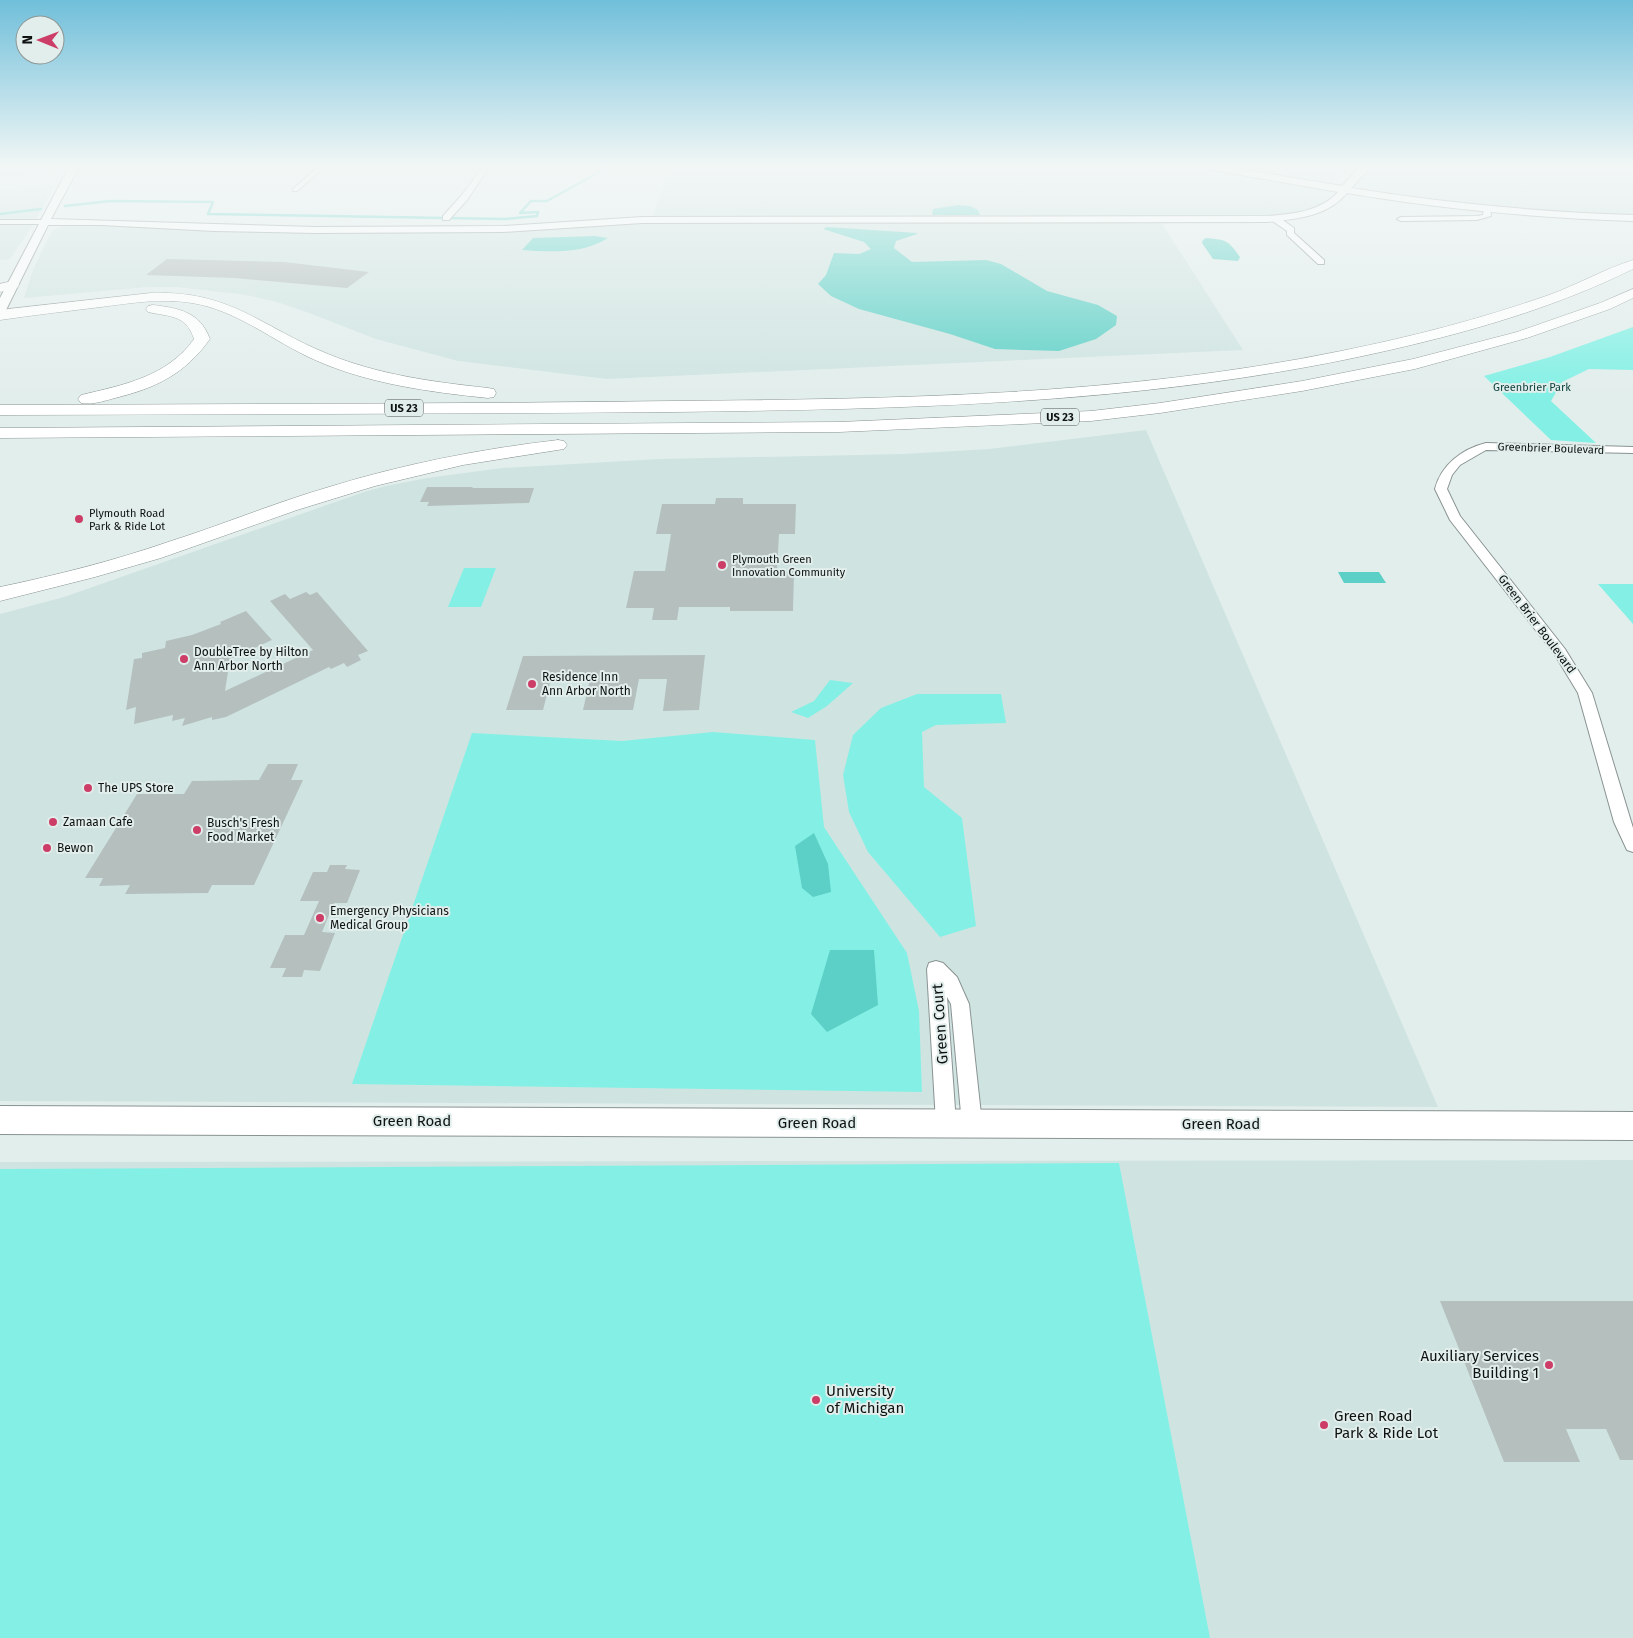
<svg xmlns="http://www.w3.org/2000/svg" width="1633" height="1638" viewBox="0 0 1633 1638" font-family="'Fira Sans',sans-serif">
<rect width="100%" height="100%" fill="#e2eeec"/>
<g fill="#cfe4e1">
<polygon points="0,167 64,167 61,173 0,178"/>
<polygon points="671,167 1200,167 1321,188 1333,194 1328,201 1318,207 1303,212 1269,217 1159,219 1243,350 607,379 458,361 376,339 309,313 274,301 240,294 177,287 147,287 24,298 33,270 47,240 52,231 65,225 116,225 225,231 349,232 650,223"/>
<polygon points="1223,167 1346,167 1331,183"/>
<polygon points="1375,167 1633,167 1633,217 1503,210 1356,190 1353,187"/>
<polygon points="54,186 31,228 10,259 0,260 0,191"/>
<polygon points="1146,430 1438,1107 0,1101 0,614 64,597 364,492 386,486 427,478 502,468 659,459 903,454 989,449"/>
<polygon points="1633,1160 1633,1638 0,1638 0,1162"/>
</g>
<g fill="#84f0e5">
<polygon points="1633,327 1633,370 1589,369 1562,382 1551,401 1596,443 1551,440 1484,376 1550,357"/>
<polygon points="464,568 496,568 481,607 448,607"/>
<polygon points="1598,584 1633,584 1633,624"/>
<polygon points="830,680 853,683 827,706 808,718 791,712 814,701"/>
<polygon points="917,694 1001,694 1006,723 936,725 922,732 924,787 962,818 976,926 940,937 868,852 849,812 843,775 853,735 881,708"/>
<polygon points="713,732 815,740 824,827 907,953 919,1011 922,1092 352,1084 472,733 622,741"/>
<polygon points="1119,1163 1210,1638 0,1638 0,1169"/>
</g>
<g fill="#5cd0c6">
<polygon points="958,205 970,206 978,210 980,215 932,215 933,209"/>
<polygon points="827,227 917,233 917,234 896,241 894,248 912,262 986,260 1001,264 1047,291 1098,305 1117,316 1116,325 1096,339 1059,351 995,349 950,334 859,309 831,296 818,284 826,275 834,253 859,254 871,249 864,242 823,229"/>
<path d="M595 236 608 238C583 254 551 252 522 250L533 238Z"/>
<path d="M1206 238C1227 240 1228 240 1240 257L1238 261 1213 259 1202 243 1203 240Z"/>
<polygon points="1338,572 1379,572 1386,583 1344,583"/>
<polygon points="814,833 828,864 831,892 813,897 802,888 795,846"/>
<polygon points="830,950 874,950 878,1005 827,1032 811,1014"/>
</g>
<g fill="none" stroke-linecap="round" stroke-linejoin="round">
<g stroke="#5cd0c6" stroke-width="2.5">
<polyline points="65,206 110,201 213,202 208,214 506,219 537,216 538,212 520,213 531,201 547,201 608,167"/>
<polyline points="0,214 41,209"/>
</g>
</g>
<g fill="#b4bfbe">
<polygon points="167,259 284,262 369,272 347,288 235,278 146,275"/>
<polygon points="427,487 473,487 472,488 534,488 529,503 427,506 429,502 420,502"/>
<polygon points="716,498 743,498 743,504 796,504 795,534 779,534 777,571 794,571 793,611 730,611 730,607 679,607 677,620 652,620 654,608 626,608 634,571 665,571 671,534 656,534 662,504 715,504"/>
<polygon points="306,592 310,595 317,592 368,651 358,655 361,660 347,667 344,663 331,669 329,667 226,717 212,720 212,717 182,726 185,718 172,721 173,715 134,724 136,707 126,710 134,659 142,658 142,653 165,648 166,641 192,635 221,624 220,622 246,611 272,640 230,659 225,691 313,650 270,601 285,594 290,599"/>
<polygon points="705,655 699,710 663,711 667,679 639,679 633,710 583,710 590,679 551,679 543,710 506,710 523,656"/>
<polygon points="268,764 298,764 291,780 303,780 254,885 212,885 208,893 125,894 130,885 99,886 103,878 85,878 137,794 184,794 192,781 259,780"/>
<polygon points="330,865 347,865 345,869 360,870 347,903 334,903 322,932 335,933 320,971 304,970 302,977 282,977 286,968 270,968 285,935 304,935 319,901 300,901 313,872 327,872"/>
<polygon points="1440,1301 1633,1301 1633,1460 1620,1460 1606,1429 1566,1429 1580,1462 1504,1462"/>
</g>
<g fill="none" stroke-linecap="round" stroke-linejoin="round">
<defs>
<g id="street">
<polygon points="318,167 325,167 297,191 293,191 293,189"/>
<polygon points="483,167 489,167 467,200 449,220 443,220 443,216 461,196"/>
<polygon points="1484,208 1490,208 1491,216 1477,220 1401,221 1397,219 1401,217 1477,216 1483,215"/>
<polygon points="1271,216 1277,216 1294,228 1294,233 1324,260 1324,264 1318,264 1287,235 1287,231 1271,220"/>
<polygon points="0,220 46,220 50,222 46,224 0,224"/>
<path d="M1486 443 1633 447V453L1486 450 1460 465 1452 475 1447 489 1460 516 1565 649 1592 693 1633 828V852L1627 850 1614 822 1578 693 1555 655 1450 520 1435 489C1441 465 1462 449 1486 443Z"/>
<polygon points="936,961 943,963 957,977 969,1004 982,1124 979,1131 972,1134 965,1131 962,1124 951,1004 947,997 956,1123 953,1130 946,1133 939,1130 936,1123 927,969 929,963"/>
</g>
<g id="secondary">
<path d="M69 167H79L51 219 316 227 504 226 642 217 1267 216C1292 214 1320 212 1338 192L1213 170 1208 167H1229L1342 186 1360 167H1371L1351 188C1444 203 1538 212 1633 215V221C1537 218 1442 209 1347 193 1327 217 1296 219 1267 222L642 223 504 232 316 233 214 231 101 225H48L6 310 0 314V298Z"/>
<polygon points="0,1106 1633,1112 1633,1140 0,1134"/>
</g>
<g id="highway">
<path d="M1633 260V269C1556 307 1473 331 1390 350 1155 404 912 409 672 412 448 414 224 414 0 415V405C224 404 448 404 672 401 895 399 1121 396 1341 351 1411 337 1481 319 1549 295 1577 285 1604 269 1633 260Z"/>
<polygon points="12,281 17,282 19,285 17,288 0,292 0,284"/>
<polygon points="1633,289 1633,298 1610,309 1527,338 1415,369 1302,391 1160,413 1091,421 839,432 0,438 0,428 839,422 1091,411 1160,403 1302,381 1413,359 1517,332 1600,303"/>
<path d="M151 293C231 290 261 327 328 354 379 375 434 382 488 388L494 389 496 393 494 397 488 398C430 392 369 384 315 360 274 342 237 310 192 303 162 298 131 303 101 307 68 311 34 315 0 320V310Z"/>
<path d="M153 305C179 308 200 312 210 339 185 374 156 388 115 398 104 401 92 405 81 403L78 399 81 395C123 385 167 377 194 339 186 314 169 317 148 312L146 309 148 306Z"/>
<path d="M558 440 564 441 567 445 564 449 463 465 375 486 297 510 161 558 95 577 0 601V587C57 575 113 561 168 542 222 525 274 503 329 487 404 464 480 449 558 440Z"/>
</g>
</defs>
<use href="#street" stroke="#899392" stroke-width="2"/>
<use href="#secondary" stroke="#899392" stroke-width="2"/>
<use href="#highway" stroke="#899392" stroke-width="1"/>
<use href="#street" fill="#fff" fill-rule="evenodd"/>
<use href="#secondary" fill="#fff" fill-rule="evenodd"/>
<use href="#highway" fill="#fff" fill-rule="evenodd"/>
</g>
<linearGradient id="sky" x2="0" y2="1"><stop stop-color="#70bfda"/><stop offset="0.42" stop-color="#f2f7f6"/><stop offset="1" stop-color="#f2f7f6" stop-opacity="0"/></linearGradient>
<rect width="1633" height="396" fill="url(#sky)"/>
<g fill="#cc3d67" stroke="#e2eeec" stroke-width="2">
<circle cx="79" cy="519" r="5"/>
<circle cx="722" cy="565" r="5"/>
<circle cx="184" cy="659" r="5"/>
<circle cx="532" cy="684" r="5"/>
<circle cx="88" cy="788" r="5"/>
<circle cx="53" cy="822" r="5"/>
<circle cx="197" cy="830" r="5"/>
<circle cx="47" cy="848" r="5"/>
<circle cx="320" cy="918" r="5"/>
<circle cx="1549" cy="1365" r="5"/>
<circle cx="816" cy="1400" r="5"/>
<circle cx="1324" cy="1425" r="5"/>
</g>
<g text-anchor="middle" stroke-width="4" stroke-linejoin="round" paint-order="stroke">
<g font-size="11" fill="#0e433f" stroke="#e2eeec">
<text x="1532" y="391">Greenbrier Park</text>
</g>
<g fill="#e2eeec" stroke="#4e5453" stroke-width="1">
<rect x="385" y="399.5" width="38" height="17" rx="4"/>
<rect x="1041" y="408.5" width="38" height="17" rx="4"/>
</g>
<g font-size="11" font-weight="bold" fill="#0e1211">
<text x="404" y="412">US 23</text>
<text x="1060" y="421">US 23</text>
</g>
<g font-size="11" fill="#0e1211" stroke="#e2eeec">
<text transform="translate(1551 448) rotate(2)" y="4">Greenbrier Boulevard</text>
</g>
<g font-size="11" fill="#0e1211" stroke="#e2eeec" text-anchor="start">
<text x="89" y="517">Plymouth Road<tspan x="89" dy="13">Park &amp; Ride Lot</tspan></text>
<text x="732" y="563">Plymouth Green<tspan x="732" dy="13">Innovation Community</tspan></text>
</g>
<g font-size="12" fill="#0e1211" stroke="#e2eeec">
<text transform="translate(1537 624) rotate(53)" y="4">Green Brier Boulevard</text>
</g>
<g font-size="12" fill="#0e1211" stroke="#e2eeec" text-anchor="start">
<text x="194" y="656">DoubleTree by Hilton<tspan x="194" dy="14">Ann Arbor North</tspan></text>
<text x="542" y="681">Residence Inn<tspan x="542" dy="14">Ann Arbor North</tspan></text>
<text x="98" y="792">The UPS Store</text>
<text x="63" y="826">Zamaan Cafe</text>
<text x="207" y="827">Busch's Fresh<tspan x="207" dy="14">Food Market</tspan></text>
<text x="57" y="852">Bewon</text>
<text x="330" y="915">Emergency Physicians<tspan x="330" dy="14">Medical Group</tspan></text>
</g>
<g font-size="15" fill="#0e1211" stroke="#e2eeec">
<text transform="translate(940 1024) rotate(-94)" y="5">Green Court</text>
<text x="412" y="1126">Green Road</text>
<text x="817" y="1128">Green Road</text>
<text x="1221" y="1129">Green Road</text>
</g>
<g font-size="15" fill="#0e1211" stroke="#e2eeec" text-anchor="start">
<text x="1539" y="1361" text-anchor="end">Auxiliary Services<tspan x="1539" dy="17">Building 1</tspan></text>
<text x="826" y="1396">University<tspan x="826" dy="17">of Michigan</tspan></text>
<text x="1334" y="1421">Green Road<tspan x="1334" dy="17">Park &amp; Ride Lot</tspan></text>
</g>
</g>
<g transform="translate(40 40) rotate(271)"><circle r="24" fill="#e2eeec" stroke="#8d9694"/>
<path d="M0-4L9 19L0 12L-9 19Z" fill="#cc3d67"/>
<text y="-8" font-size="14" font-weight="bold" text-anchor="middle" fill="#0e1211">N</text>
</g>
</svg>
